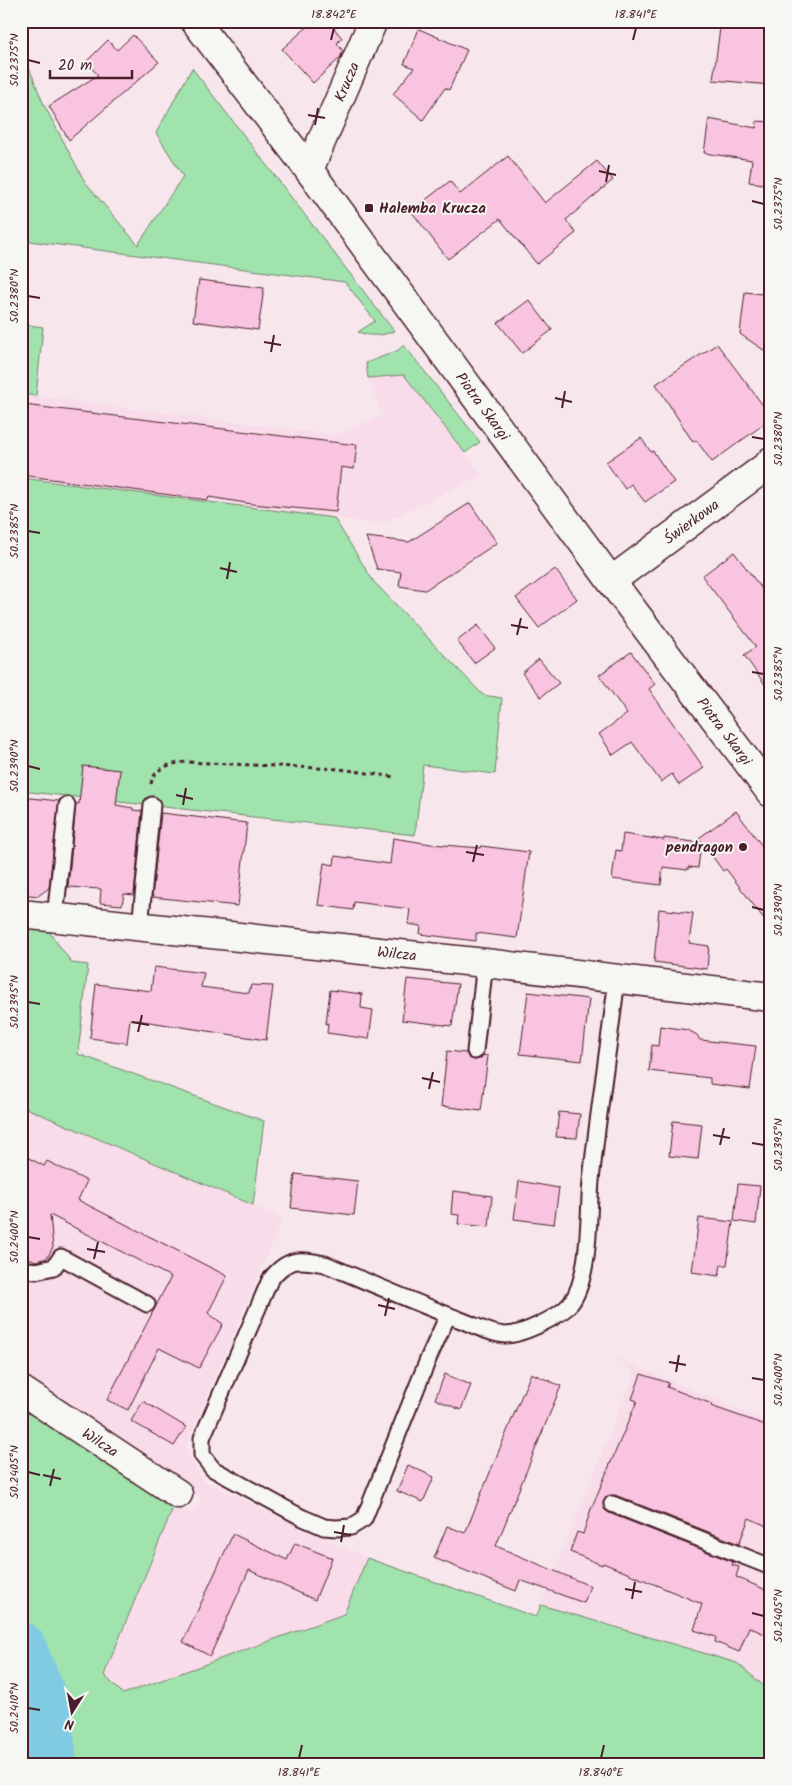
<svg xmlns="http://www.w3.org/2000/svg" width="792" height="1785" viewBox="0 0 792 1785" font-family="Kalam,sans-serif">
<rect width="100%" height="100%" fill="#f7e7ed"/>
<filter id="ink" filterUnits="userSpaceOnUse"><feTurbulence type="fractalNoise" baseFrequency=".02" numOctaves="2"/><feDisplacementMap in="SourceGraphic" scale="10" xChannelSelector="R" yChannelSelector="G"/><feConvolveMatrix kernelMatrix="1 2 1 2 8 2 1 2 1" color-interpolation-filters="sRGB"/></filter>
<g filter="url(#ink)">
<g fill="#f8dce9">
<polygon points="404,375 482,475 381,524 21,478 21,394 336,435 383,416 368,378"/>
<polygon points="21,1106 283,1218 186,1446 202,1480 367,1558 344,1614 123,1694 104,1676 175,1503 192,1514 201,1499 21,1380"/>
<polygon points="771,1323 771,1404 761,1400"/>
<polygon points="614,1357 771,1423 771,1692 737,1663 541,1605 634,1373"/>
</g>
<g fill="#a0e3ad" stroke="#75816c">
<path d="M26 60 44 105 85 182 138 245 183 176 156 133 192 68 394 331C381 336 372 337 358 332L375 321 345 282 21 240V61Z"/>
<polygon points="21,324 43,327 36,396 21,394"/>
<polygon points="404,345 480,442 465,453 404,375 368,378 366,363 397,351"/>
<polygon points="21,478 334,518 374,582 483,695 502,698 495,774 423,765 415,835 21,791"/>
<polygon points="21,926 47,929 72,963 88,965 78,1054 264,1121 253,1205 21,1106"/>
<polygon points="21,1402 175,1503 104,1675 123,1694 344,1614 367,1558 536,1617 541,1605 737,1663 771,1692 771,1764 62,1764 61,1746 64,1727 62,1714 51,1703 21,1631"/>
<polygon points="21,1669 41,1722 44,1764 21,1764"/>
</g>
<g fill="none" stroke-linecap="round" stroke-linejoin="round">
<polyline stroke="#80cbe1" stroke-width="50" points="21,1647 42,1698 47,1717 52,1764"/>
</g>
<g fill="#f9c4e0" stroke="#4a1f2b">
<polygon points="314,21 328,21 342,38 337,43 343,51 340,58 313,83 282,49"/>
<polygon points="721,21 771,21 771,85 713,80"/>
<polygon points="419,29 467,50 449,90 445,88 423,120 393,94 414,68 404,64"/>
<polygon points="133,35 159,62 69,140 49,106 98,75 86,62 108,40 117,50"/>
<polygon points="709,119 756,128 757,121 771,122 771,185 749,182 752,160 704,153"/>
<polygon points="508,156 545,203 597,161 613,180 566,220 576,233 537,264 500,219 448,259 411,211 450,181 460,194"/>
<polygon points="199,280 264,288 258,330 193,321"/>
<polygon points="745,292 771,295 771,355 740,334"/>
<polygon points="529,300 552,330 522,353 498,323"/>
<polygon points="717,344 771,416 771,419 712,462 696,440 693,442 656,384"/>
<polygon points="24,405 357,445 354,469 341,467 336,512 252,504 209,497 208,500 21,475 21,425"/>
<polygon points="641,438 651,452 653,451 674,482 645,502 631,484 625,489 606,462"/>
<polygon points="470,503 497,543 425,590 399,586 401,572 377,569 366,537 409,542"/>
<polygon points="734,552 771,601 771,693 744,655 756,647 702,576"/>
<polygon points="555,569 577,599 539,628 516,598"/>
<polygon points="478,625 495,648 474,663 457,641"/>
<polygon points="631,652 655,684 649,689 704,768 679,785 672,774 661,782 632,742 613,755 599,734 627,714 599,675"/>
<polygon points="539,659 559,683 541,697 522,673"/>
<polygon points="83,766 120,770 116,805 133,808 133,810 142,811 134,895 124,894 122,905 100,903 101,889 68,887 76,803 79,804"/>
<polygon points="21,797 59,801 49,888 38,896 21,894"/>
<polygon points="736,811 771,858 771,928 726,869 723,871 699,838"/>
<polygon points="161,813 247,823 238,906 152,897"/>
<polygon points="623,834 664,840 664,838 701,843 698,868 688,867 688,870 663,867 661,885 612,879 616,850 621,851"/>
<polygon points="393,838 431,844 480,848 481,846 529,852 517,938 476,933 476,941 420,934 421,926 408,924 410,909 354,902 353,910 318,905 324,863 334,865 335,856 390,864"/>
<polygon points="659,909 693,913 689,943 709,946 707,969 654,962"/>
<polygon points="154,967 204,973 201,987 249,993 251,985 273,986 266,1040 130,1019 127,1043 90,1038 96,984 151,991"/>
<polygon points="407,979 458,984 452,1026 402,1020"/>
<polygon points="330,990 362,994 361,1008 373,1010 369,1039 327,1033 328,1023 326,1024"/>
<polygon points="528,992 589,999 582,1061 520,1054"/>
<polygon points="660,1026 688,1030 697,1035 700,1040 756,1046 750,1089 710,1084 710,1078 649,1071 652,1045 658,1046"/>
<polygon points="447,1051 466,1053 469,1058 474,1060 479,1059 483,1055 488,1056 481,1111 441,1106"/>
<polygon points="559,1112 580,1114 577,1138 556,1137"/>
<polygon points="673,1121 702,1124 698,1159 669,1156"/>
<polygon points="21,1154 44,1166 47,1161 87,1181 78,1200 227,1276 208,1313 223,1324 199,1368 159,1348 128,1410 107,1400 171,1277 50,1215 53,1247 47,1258 36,1261 21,1255"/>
<polygon points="295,1174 358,1181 354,1215 291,1208"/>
<polygon points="519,1181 559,1188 554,1224 514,1219"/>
<polygon points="738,1184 760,1186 756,1224 734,1221"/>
<polygon points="453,1191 492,1196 489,1227 458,1224 459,1215 451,1214"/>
<polygon points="699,1218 733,1222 727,1265 721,1265 719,1276 692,1272"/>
<polygon points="531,1373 561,1386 496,1546 590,1586 584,1603 520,1580 516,1591 434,1558 447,1526 465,1533"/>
<polygon points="445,1374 471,1385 461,1410 435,1399"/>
<polygon points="641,1374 669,1383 667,1387 712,1404 711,1406 771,1427 771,1528 749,1518 739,1544 615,1495 607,1496 603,1501 604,1509 609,1513 733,1562 732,1565 739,1567 736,1577 771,1592 771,1637 749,1627 739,1652 715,1642 716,1637 694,1630 702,1604 603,1563 602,1565 570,1552 577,1532 583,1534 591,1509 637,1401 632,1399"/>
<polygon points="143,1401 186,1427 174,1446 131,1421"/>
<polygon points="408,1465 434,1477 423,1502 397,1491"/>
<polygon points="233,1534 287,1560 295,1543 332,1558 315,1600 249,1570 210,1656 183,1642"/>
</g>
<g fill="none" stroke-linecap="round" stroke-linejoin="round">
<defs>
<g id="service">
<polyline points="55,918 67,805"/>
<polyline points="140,927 152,805"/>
<polyline points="475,1051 485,963"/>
<polyline points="21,1269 36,1271 54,1267 61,1257 147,1304"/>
<path d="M448 1315 429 1357 364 1519 351 1527 336 1528 324 1527 301 1517 213 1469 202 1455V1438L270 1280C287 1257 300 1259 325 1264 370 1283 414 1302 458 1319 472 1324 489 1334 505 1335 522 1335 560 1317 571 1303 591 1276 588 1213 591 1181 598 1113 609 1046 617 978"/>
<polyline points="612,1504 771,1567"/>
</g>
<g id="minor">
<path id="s1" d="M309 170 373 21"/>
<path id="s2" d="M611 581 768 465 771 461"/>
<path id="s3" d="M21 914 485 963 771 997"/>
<path id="s4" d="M21 1390 178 1494"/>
</g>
<g id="tertiary">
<path id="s5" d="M195 21 309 170 611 581 771 793"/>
</g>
</defs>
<use href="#service" stroke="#4a1f2b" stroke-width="19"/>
<use href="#minor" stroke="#4a1f2b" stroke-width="31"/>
<use href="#tertiary" stroke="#4a1f2b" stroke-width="31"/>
<path stroke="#4a1f2b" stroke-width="3" stroke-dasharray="4 4" stroke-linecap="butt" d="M151 784C154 767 172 763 187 762L340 769 395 777"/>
<use href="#service" stroke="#f6f6f2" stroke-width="15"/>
<use href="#minor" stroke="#f6f6f2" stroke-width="28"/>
<use href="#tertiary" stroke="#f6f6f2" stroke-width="28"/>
</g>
</g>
<path fill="none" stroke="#4a1f2b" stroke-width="2" d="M331 40 334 28M633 40 636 28M28 60 40 63M308 115 325 118M315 125 318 108M599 171 616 175M606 182 609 165M752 201 764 204M28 296 40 298M264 342 281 345M271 352 274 335M555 398 572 402M562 408 565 391M752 437 764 439M28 531 40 533M220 568 237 572M227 579 230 562M511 625 528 628M517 635 521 618M752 672 764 674M28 766 40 769M176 795 193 799M183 805 186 788M466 852 484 855M473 862 477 845M752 907 764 910M28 1002 40 1004M132 1022 149 1025M138 1032 142 1015M422 1078 440 1082M429 1089 433 1072M713 1135 730 1138M752 1143 764 1145M720 1145 724 1128M28 1237 40 1239M87 1249 105 1252M94 1259 98 1242M378 1305 395 1309M385 1316 389 1298M669 1362 686 1365M676 1372 679 1355M752 1378 764 1380M28 1472 40 1475M43 1475 61 1479M50 1486 54 1469M334 1532 351 1535M341 1542 344 1525M625 1589 642 1592M632 1599 635 1582M752 1613 764 1616M28 1708 40 1710M299 1758 302 1745M601 1758 604 1745"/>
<g fill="#4a1f2b" stroke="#f6f6f2" stroke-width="2">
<rect x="364" y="203" width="10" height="10" rx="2.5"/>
<circle cx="743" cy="847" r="5"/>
</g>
<g text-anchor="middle" stroke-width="4" stroke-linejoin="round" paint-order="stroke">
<g font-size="15" fill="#4a1f2b" stroke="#f6f6f2">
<text dy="5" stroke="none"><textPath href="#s1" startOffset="96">Krucza</textPath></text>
<text dy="5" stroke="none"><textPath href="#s5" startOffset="481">Piotra Skargi</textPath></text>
<text dy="5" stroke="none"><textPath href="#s2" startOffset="100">Świerkowa</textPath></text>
<text dy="5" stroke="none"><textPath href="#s5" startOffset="886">Piotra Skargi</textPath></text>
<text dy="5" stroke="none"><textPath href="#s3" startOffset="378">Wilcza</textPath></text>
<text dy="5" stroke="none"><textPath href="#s4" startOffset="95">Wilcza</textPath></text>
</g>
<g font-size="15" font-weight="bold" fill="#4a1f2b" stroke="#f6f6f2" text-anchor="start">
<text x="379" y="213">Halemba Krucza</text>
<text x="733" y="852" text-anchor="end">pendragon</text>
</g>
</g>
<rect width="792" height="1785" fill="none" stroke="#f6f6f2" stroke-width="55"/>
<g transform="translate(72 1712) rotate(191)" stroke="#f6f6f2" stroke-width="4" paint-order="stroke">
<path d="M0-4L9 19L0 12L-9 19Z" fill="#4a1f2b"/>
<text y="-8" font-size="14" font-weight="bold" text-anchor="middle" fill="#4a1f2b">N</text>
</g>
<path d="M50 70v8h82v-8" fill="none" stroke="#4a1f2b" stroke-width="2.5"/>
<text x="58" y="70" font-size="15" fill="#4a1f2b" stroke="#f6f6f2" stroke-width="4" paint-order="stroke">20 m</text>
<rect x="28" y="28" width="736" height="1730" fill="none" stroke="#4a1f2b" stroke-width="2"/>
<g font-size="12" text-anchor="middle" fill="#4a1f2b">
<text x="334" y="18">18.842°E</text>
<text x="636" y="18">18.841°E</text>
<text transform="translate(14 60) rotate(-90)" y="4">50.2375°N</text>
<text transform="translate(778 204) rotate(-90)" y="4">50.2375°N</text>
<text transform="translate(14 296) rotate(-90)" y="4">50.2380°N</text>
<text transform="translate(778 439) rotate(-90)" y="4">50.2380°N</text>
<text transform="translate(14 531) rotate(-90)" y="4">50.2385°N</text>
<text transform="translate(778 674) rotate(-90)" y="4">50.2385°N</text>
<text transform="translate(14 766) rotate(-90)" y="4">50.2390°N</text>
<text transform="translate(778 910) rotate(-90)" y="4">50.2390°N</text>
<text transform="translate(14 1002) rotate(-90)" y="4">50.2395°N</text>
<text transform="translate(778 1145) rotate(-90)" y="4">50.2395°N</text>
<text transform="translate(14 1237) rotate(-90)" y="4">50.2400°N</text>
<text transform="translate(778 1380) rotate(-90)" y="4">50.2400°N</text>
<text transform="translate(14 1472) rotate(-90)" y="4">50.2405°N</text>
<text transform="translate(778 1616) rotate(-90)" y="4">50.2405°N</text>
<text transform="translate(14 1708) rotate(-90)" y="4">50.2410°N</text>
<text x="299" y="1776">18.841°E</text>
<text x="601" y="1776">18.840°E</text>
</g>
</svg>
